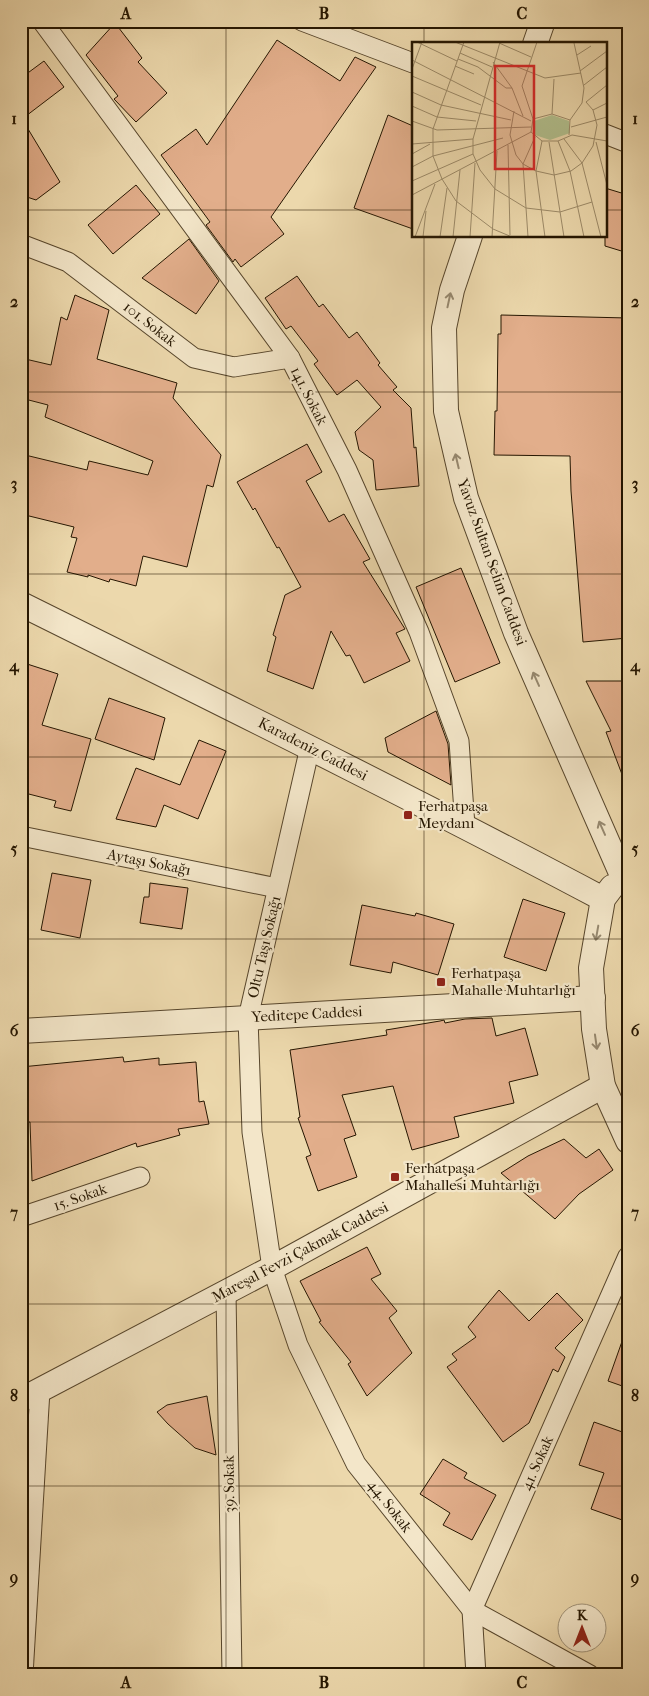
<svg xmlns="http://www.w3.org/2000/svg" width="649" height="1696" viewBox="0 0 649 1696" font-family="'IM FELL French Canon',serif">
<rect width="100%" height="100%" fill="#ecd8ac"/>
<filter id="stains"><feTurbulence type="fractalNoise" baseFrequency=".004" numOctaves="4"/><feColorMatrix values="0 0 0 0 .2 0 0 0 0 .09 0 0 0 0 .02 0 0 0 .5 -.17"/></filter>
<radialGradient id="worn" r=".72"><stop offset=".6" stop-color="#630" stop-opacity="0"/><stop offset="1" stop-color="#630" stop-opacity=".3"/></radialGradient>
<g fill="#e2ae8b" stroke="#251601">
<polygon points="115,23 142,58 138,62 167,93 136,122 114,99 118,96 86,55"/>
<polygon points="277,40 340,81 355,57 376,67 271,217 284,234 241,267 235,259 233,262 206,225 210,222 161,155 196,129 207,145"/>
<polygon points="44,61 64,87 22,119 60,182 36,200 21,195 21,78"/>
<polygon points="388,115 413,126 413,229 354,208"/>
<polygon points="136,185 160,214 113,254 88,225"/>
<polygon points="605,188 628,195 628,253 605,246"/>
<polygon points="189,239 219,281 196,314 142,278"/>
<polygon points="297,276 319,307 323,304 349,338 357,332 380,363 378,365 397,387 393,390 411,408 414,448 416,447 419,486 376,490 373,460 359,450 355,432 381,407 357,380 337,395 314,364 318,361 291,326 286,329 265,298"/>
<polygon points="75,295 109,310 97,359 177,383 173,398 221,455 213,487 207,485 187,567 143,556 136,586 110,579 109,582 88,575 88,577 67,572 77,538 71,537 74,527 21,514 21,454 87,470 89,461 148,475 153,461 45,417 48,405 21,398 21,358 51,365 61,317 67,320"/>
<polygon points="501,315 628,318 628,638 583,642 571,491 570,456 494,455 495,411 497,411 498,334 501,334"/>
<polygon points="307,444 322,472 306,481 329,522 344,514 370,559 363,562 405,629 396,633 410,661 364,683 350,655 346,656 331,631 313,689 267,671 276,637 273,635 285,595 301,587 279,547 277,548 255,508 253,510 237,482"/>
<polygon points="461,568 500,663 455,682 416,587"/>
<polygon points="21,662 58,674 42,725 91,739 71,811 54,807 56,801 21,792"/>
<polygon points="586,681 628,681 628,785 626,785 606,732 611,731"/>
<polygon points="109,698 165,718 154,760 95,739"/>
<polygon points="436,711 448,744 451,785 388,752 385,738"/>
<polygon points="199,740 226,751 198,819 164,805 156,827 116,819 136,768 180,785"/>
<polygon points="52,873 91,880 80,938 41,930"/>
<polygon points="150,883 188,888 182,929 140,923 144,897 149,897"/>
<polygon points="523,899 565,913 546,971 504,957"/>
<polygon points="362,905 415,916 416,913 454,924 438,975 393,962 391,973 350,965"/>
<polygon points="492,1018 496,1036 525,1028 538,1075 509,1082 514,1103 454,1117 459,1137 412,1150 393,1086 342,1095 356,1135 344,1139 357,1177 318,1191 306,1157 311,1155 298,1118 300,1117 290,1050 387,1035 386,1030 440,1021 444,1020 445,1023 465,1019"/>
<polygon points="123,1057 124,1062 159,1058 159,1065 196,1062 199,1102 204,1101 209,1124 178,1129 180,1135 137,1147 136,1143 32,1181 30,1122 21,1123 21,1067"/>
<polygon points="564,1139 586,1158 599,1149 613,1170 579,1194 555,1219 501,1173 528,1156"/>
<polygon points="367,1247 381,1274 371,1279 397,1311 389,1318 412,1353 367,1396 348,1364 351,1362 319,1322 321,1321 300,1281"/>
<polygon points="499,1290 529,1321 557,1293 583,1320 555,1348 565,1357 558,1372 553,1369 529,1423 503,1442 447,1367 457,1360 452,1354 476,1337 468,1327"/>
<polygon points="625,1333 628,1334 628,1388 608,1381"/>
<polygon points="207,1396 216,1455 195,1448 168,1424 157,1412 167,1405"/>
<polygon points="594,1422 628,1434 628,1522 591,1509 604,1473 579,1465"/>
<polygon points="443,1459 467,1473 464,1478 496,1495 472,1540 443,1525 450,1513 420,1494"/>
</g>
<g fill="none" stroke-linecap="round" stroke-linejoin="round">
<defs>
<g id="minor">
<polyline points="42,21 290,358 347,470 419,632 459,741 465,826"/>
<polyline points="302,21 413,63"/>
<polyline points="605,134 628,143"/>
<polyline points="21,244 68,262 194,358 234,367 290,358"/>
<polyline points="310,747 248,1018 252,1132 272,1268 298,1345 356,1464 472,1610 590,1675"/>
<polyline points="21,836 277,888"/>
<polyline points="21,1217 140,1177"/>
<polyline points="226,1292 232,1675"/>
<polyline points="23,1675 40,1390"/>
<polyline points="476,1675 472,1610 628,1256"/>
</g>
<g id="tertiary">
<polyline points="535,44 543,21"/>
<polyline points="470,236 452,290 444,328 446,411 466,498 516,633 621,873"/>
<path d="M21 604C216 701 411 797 603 899"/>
<polyline points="612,887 603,899 591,968 594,1029 603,1086 628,1141"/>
<polyline points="21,1031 593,998"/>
<polyline points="21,1400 272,1268 603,1086"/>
</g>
</defs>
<use href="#minor" stroke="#57462c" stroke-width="21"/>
<use href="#tertiary" stroke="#57462c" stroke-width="26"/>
<use href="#minor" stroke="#f3e6c9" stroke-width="19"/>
<use href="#tertiary" stroke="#f3e6c9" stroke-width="24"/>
</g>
<defs><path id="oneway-shaft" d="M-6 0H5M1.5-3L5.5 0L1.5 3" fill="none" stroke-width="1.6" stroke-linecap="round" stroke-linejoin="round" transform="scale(1.25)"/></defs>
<g stroke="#96886f">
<use href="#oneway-shaft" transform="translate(449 300) rotate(-78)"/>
<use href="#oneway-shaft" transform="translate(457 461) rotate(-103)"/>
<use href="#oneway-shaft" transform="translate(536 679) rotate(-114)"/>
<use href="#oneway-shaft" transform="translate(602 828) rotate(-114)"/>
<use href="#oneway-shaft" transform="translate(597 933) rotate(100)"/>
<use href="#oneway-shaft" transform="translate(596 1042) rotate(82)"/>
</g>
<path fill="none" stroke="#251601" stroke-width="1" stroke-opacity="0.55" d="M226 21V1675M424 21V44M21 210H413M605 210H628M424 236V1675M21 392H628M21 574H628M21 757H628M21 939H628M21 1122H628M21 1304H628M21 1486H628"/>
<g fill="#8f2418" stroke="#f3e6c9" stroke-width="2">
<rect x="403" y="810" width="10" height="10" rx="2.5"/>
<rect x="436" y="977" width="10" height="10" rx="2.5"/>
<rect x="390" y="1172" width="10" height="10" rx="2.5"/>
</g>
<g text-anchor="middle" stroke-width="4.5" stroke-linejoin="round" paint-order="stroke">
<g font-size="15" fill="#251601" stroke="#f3e6c9">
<text transform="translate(150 324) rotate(38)" y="5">101. Sokak</text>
<text transform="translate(309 396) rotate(63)" y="5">141. Sokak</text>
<text transform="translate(492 562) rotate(70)" y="5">Yavuz Sultan Selim Caddesi</text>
<text transform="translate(313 749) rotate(27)" y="5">Karadeniz Caddesi</text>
<text transform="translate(149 862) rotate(11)" y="5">Aytaşı Sokağı</text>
<text transform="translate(264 947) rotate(-77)" y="5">Oltu Taşı Sokağı</text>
<text transform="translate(307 1014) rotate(-3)" y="5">Yeditepe Caddesi</text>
<text transform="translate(80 1197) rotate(-19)" y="5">15. Sokak</text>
<text transform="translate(300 1252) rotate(-28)" y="5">Mareşal Fevzi Çakmak Caddesi</text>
<text transform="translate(537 1463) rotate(-66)" y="5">41. Sokak</text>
<text transform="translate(229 1484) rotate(-91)" y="5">39. Sokak</text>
<text transform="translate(390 1506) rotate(52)" y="5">44. Sokak</text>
</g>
<g font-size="15" fill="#251601" stroke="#f3e6c9" text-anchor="start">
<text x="418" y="811">Ferhatpaşa<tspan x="418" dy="17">Meydanı</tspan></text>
<text x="451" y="978">Ferhatpaşa<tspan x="451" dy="17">Mahalle Muhtarlığı</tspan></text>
<text x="405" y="1173">Ferhatpaşa<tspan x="405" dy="17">Mahallesi Muhtarlığı</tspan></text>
</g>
</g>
<g transform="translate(412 42)">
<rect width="195" height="195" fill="#ecd8ac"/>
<path d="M140 73 157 79 158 91 138 98 123 93 122 79Z" fill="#b2c08e"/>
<path fill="none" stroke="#9c8a68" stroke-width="1" d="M5 0 45 19M43 0 133 36 169 31M52 0 21 87V114L30 137 44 159 81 187 100 195M88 0 61 97V112L68 128 83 147 114 166 148 170 180 160M159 0H195M87 1 119 15M48 11 80 25M165 13 179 4M46 17 66 25 94 46H100M0 18 119 79M81 20 100 46 111 74M43 24 62 32M0 27 10 0M168 29 195 9M0 34 69 63M172 43 195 25M0 50 29 63 99 78M174 60 195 43M0 64 25 75 64 79M181 68 195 61M102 69 98 93 104 113 111 122 124 129 142 133 159 129 170 121 181 104 185 83 181 68 174 60M140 72 142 37M121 77 119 90 130 99H146L160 93 195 99M121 77 110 44 125 0M121 77 140 72 158 78M158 78 170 61 172 46 162 1M0 79 25 88 119 85M159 85 195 75M157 93 158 78M152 97 170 121 189 195M130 99 124 129 133 195M146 99 158 129 172 195M137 100 152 195M184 100 195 143M0 102 61 97M96 103 98 193M0 112 18 102M0 125 21 114 91 96M0 139 61 112M0 153 119 90M3 195 23 142M11 195 14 169M28 195 35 146M41 195 48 128M58 195 63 121M80 195 85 109M116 195 111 122 123 95"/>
<path fill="#d62828" fill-opacity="0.15" stroke="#d62828" stroke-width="2.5" d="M83 24H122V127H83Z"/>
<rect width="195" height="195" fill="none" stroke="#251601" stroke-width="2.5"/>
</g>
<rect width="649" height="1696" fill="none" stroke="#ecd8ac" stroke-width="55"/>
<g transform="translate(582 1628)"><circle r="24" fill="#f3e6c9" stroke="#a19379"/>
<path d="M0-4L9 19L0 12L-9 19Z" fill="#8f2418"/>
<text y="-8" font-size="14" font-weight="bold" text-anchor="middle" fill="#251601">K</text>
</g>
<rect x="28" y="28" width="594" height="1640" fill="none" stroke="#251601" stroke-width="2"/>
<g font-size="16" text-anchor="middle" font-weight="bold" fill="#251601">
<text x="126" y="19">A</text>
<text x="324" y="19">B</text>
<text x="522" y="19">C</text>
<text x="14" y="124">1</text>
<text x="635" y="124">1</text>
<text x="14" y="307">2</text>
<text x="635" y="307">2</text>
<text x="14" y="489">3</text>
<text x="635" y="489">3</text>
<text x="14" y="671">4</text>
<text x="635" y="671">4</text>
<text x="14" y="854">5</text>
<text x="635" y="854">5</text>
<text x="14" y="1036">6</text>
<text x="635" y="1036">6</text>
<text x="14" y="1218">7</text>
<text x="635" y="1218">7</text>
<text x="14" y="1401">8</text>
<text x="635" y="1401">8</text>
<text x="14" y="1583">9</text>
<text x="635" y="1583">9</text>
<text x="126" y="1688">A</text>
<text x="324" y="1688">B</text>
<text x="522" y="1688">C</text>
</g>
<rect width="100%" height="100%" filter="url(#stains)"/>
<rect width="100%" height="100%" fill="url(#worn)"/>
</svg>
